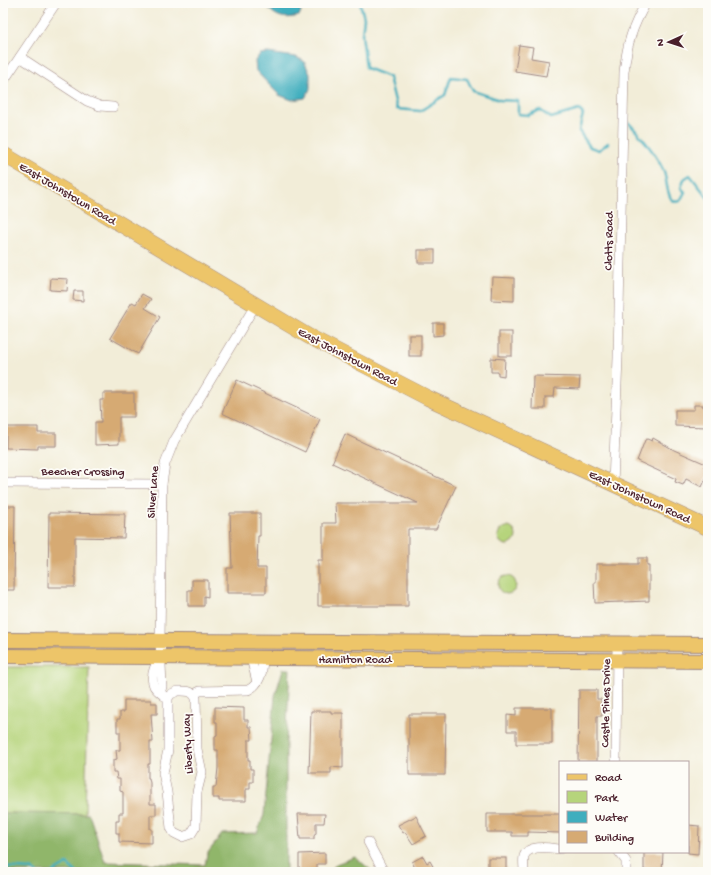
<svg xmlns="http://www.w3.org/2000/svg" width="711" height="875" viewBox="0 0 711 875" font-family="'Gochi Hand',sans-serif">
<rect width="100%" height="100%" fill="#fdfcf7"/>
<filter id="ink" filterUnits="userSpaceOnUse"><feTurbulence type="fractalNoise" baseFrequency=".025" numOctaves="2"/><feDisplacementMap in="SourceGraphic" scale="8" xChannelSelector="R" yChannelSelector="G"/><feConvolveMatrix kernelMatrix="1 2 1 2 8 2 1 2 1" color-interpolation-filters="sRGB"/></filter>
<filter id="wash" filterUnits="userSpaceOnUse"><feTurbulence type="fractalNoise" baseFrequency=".012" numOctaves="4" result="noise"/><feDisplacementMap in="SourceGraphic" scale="16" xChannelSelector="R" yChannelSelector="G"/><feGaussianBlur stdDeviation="0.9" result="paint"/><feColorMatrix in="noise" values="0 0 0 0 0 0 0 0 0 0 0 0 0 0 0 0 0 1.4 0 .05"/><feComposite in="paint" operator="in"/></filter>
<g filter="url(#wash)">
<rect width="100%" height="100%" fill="#f2edd8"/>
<g fill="#b6d47b" stroke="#807a53">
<circle cx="507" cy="536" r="9"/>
<circle cx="507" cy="585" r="9"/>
<polygon points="3,667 89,667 85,814 3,813"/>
</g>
<g fill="#90b66b" stroke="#6d6a4b">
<polygon points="283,669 290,669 286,742 286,872 3,872 3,813 89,814 105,862 205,865 207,854 222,834 257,833 264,815 275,696"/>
<polygon points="355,857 373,872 330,872 336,864"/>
</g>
<g fill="#40aebe" stroke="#456674">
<path d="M264 3H298L301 11 299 16C282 20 275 17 264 3Z"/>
<polygon points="268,53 296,57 304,61 310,74 310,89 305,98 292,100 279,95 256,71 255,61 260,54"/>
</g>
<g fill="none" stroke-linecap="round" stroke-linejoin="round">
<g stroke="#40aebe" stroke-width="2.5">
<polyline points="360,3 364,18 362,34 366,68 389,77 397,109 420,111 445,95 451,77 467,79 473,91 500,100 518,101 518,114 528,115 540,110 551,118 579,110 583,114 579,131 590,147 599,150 608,143"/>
<path d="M629 123C643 139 656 153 664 172 667 180 666 192 672 200 674 202 677 202 680 201L685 192 681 188 684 179 690 175 708 198"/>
<polyline points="3,867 31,869 37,872"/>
<polyline points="53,872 67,864 76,872"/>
</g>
</g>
<g id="blocks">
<g fill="#d6aa73">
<polygon points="519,45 533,47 531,58 549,61 546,76 515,71"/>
<rect x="418" y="250" width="17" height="13"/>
<polygon points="492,277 514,278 514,301 491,300"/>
<polygon points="51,278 68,279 67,291 50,290"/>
<polygon points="74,291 83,291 83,301 73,300"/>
<polygon points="142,294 151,299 145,308 160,317 138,354 110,338 132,302 136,304"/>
<polygon points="433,323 443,323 443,335 433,336"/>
<rect x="499" y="332" width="13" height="24"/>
<rect x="409" y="335" width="12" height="21"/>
<polygon points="491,358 505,359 504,376 498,375 498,372 491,372"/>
<polygon points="533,376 580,377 579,389 555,388 554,397 545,397 545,409 532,409"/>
<polygon points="237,380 320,419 305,452 222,413"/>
<polygon points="103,393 134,393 134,417 119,417 119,444 95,445 95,422 101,422 100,400 103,400"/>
<polygon points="694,405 703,405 703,407 708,407 708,427 675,426 675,410 694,410"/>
<polygon points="6,427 38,427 38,433 56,433 56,446 38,446 38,449 6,448"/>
<polygon points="345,434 456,486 436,529 408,529 408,606 318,606 318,560 323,560 323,523 336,523 335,503 418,503 332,463"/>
<polygon points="653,438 674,450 706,464 704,467 708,469 708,474 702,487 686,479 683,485 675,482 676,479 637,461 645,440 647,439 652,441"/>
<polygon points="5,506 15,506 14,590 3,590"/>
<polygon points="49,513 125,514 124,538 75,537 75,587 48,587"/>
<polygon points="230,513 260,513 260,536 258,536 257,568 266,568 266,593 227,593 227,568 232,568"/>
<polygon points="638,558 647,558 647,565 649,565 649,601 595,603 594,582 596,582 596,564 638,564"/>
<polygon points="192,580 208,580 208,597 204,596 204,606 188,606 188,590 192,590"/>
<polygon points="579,690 597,690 597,699 601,699 602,716 597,716 597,762 578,762"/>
<polygon points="124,700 151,700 151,703 157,703 157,714 151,714 153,742 150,742 150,764 148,764 148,778 149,778 150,783 150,804 156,804 156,815 150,815 150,829 152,829 152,843 119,842 119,833 116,833 116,821 119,821 119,813 123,813 123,792 120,791 120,779 117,779 116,772 113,772 113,760 117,759 116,750 120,750 120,732 117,732 117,719 120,719 120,712 124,712"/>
<polygon points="215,707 244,708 244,720 248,720 248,727 251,727 252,740 248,740 248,760 250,760 250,769 253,769 253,782 250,782 250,789 246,789 246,801 219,801 219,798 213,798 213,787 216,787 218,768 218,750 215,750 215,736 217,735 217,722 215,722"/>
<polygon points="516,708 552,708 552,744 516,744 516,731 507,731 507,715 516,716"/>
<polygon points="311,711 331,711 331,713 343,713 343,768 331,767 331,773 309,773"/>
<polygon points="409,714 446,714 445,775 409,775"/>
<polygon points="298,814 325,814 324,823 316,823 316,833 314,836 314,839 300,839"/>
<polygon points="487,814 560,814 560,833 528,832 528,836 512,836 512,832 487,832"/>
<polygon points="416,816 426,836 413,844 405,832 403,833 398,825"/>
<polygon points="688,825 699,826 698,854 688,853"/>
<polygon points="644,852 663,852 662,872 646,872 646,870 644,870"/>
<polygon points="325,853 325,864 317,864 317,872 299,872 299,854"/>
<polygon points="423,856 427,863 430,861 436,872 417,872 412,862"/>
<rect x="488" y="858" width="18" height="14"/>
</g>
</g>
</g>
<g filter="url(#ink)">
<use href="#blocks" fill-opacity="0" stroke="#9e8682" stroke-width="1"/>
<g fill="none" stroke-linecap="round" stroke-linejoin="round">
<defs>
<g id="minor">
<polyline points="20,57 87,101 100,106 113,107"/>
<polyline points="3,82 56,3"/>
<polyline points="3,483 162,484"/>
<path d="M613 484 618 358 624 72C627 44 632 27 646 3"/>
<path d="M160 657C155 665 150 677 154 686 156 690 161 693 164 696"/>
<polyline points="251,658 257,682"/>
<path d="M178 691C186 691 192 690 196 698L197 749 202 772 197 792 196 826 191 834 182 837 174 833 171 828 167 792 163 773 168 750V698L171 694Z"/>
<polyline points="160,692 162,687 160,641 162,484 165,464 174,441 256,304"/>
<path d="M194 694 200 691 248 690C260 684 264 671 262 658"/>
<polyline points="616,762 617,644"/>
<polyline points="368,842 384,872"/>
<polyline points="619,852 626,861 626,872"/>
<path d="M524 872C524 867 523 861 524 856 528 844 550 848 560 849"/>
</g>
<g id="primary">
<polyline points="3,640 708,644"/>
<polyline points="3,656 708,661"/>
</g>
<polyline id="trunk" points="3,154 308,336 428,398 708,528"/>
</defs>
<use href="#minor" stroke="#9e8682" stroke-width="10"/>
<use href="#primary" stroke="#9e8682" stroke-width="16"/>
<use href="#trunk" stroke="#9e8682" stroke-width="16"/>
<use href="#minor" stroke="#fff" stroke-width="9"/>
<use href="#primary" stroke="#edc569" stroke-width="14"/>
<use href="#trunk" stroke="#edc569" stroke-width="15"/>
</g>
</g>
<g text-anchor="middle" stroke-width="3.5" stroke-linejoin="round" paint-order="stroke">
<g font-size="12" fill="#4a1f2b" stroke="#fdfcf7">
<text transform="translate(68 193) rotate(31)" y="4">East Johnstown Road</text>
<text transform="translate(608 241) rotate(-89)" y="4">Clotts Road</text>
<text transform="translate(348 356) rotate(28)" y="4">East Johnstown Road</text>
<text x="83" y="475">Beecher Crossing</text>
<text transform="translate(152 492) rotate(-86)" y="4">Silver Lane</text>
<text transform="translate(640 496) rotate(25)" y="4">East Johnstown Road</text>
<text x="355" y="663">Hamilton Road</text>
<text transform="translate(605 703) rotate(-89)" y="4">Castle Pines Drive</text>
<text transform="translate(187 744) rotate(-93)" y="4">Liberty Way</text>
</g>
</g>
<rect width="711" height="875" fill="none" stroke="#fdfcf7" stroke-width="16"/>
<rect x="559" y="761" width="130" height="92" fill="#fdfcf7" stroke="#b5a4a5"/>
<rect x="567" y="774" width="20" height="6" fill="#edc569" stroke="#b5a4a5"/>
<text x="595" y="781" font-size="12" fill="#4a1f2b">Road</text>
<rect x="567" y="791" width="20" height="12" fill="#b6d47b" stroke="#b5a4a5"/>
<text x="595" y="801" font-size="12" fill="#4a1f2b">Park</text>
<rect x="567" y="811" width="20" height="12" fill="#40aebe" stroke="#b5a4a5"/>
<text x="595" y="821" font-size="12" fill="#4a1f2b">Water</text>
<rect x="567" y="831" width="20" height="12" fill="#d6aa73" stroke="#b5a4a5"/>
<text x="595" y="841" font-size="12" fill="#4a1f2b">Building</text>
<g transform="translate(669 42) rotate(267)" stroke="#fdfcf7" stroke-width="3" paint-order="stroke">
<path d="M0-3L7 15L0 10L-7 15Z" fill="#4a1f2b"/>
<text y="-6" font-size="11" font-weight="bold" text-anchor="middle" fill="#4a1f2b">N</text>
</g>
</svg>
